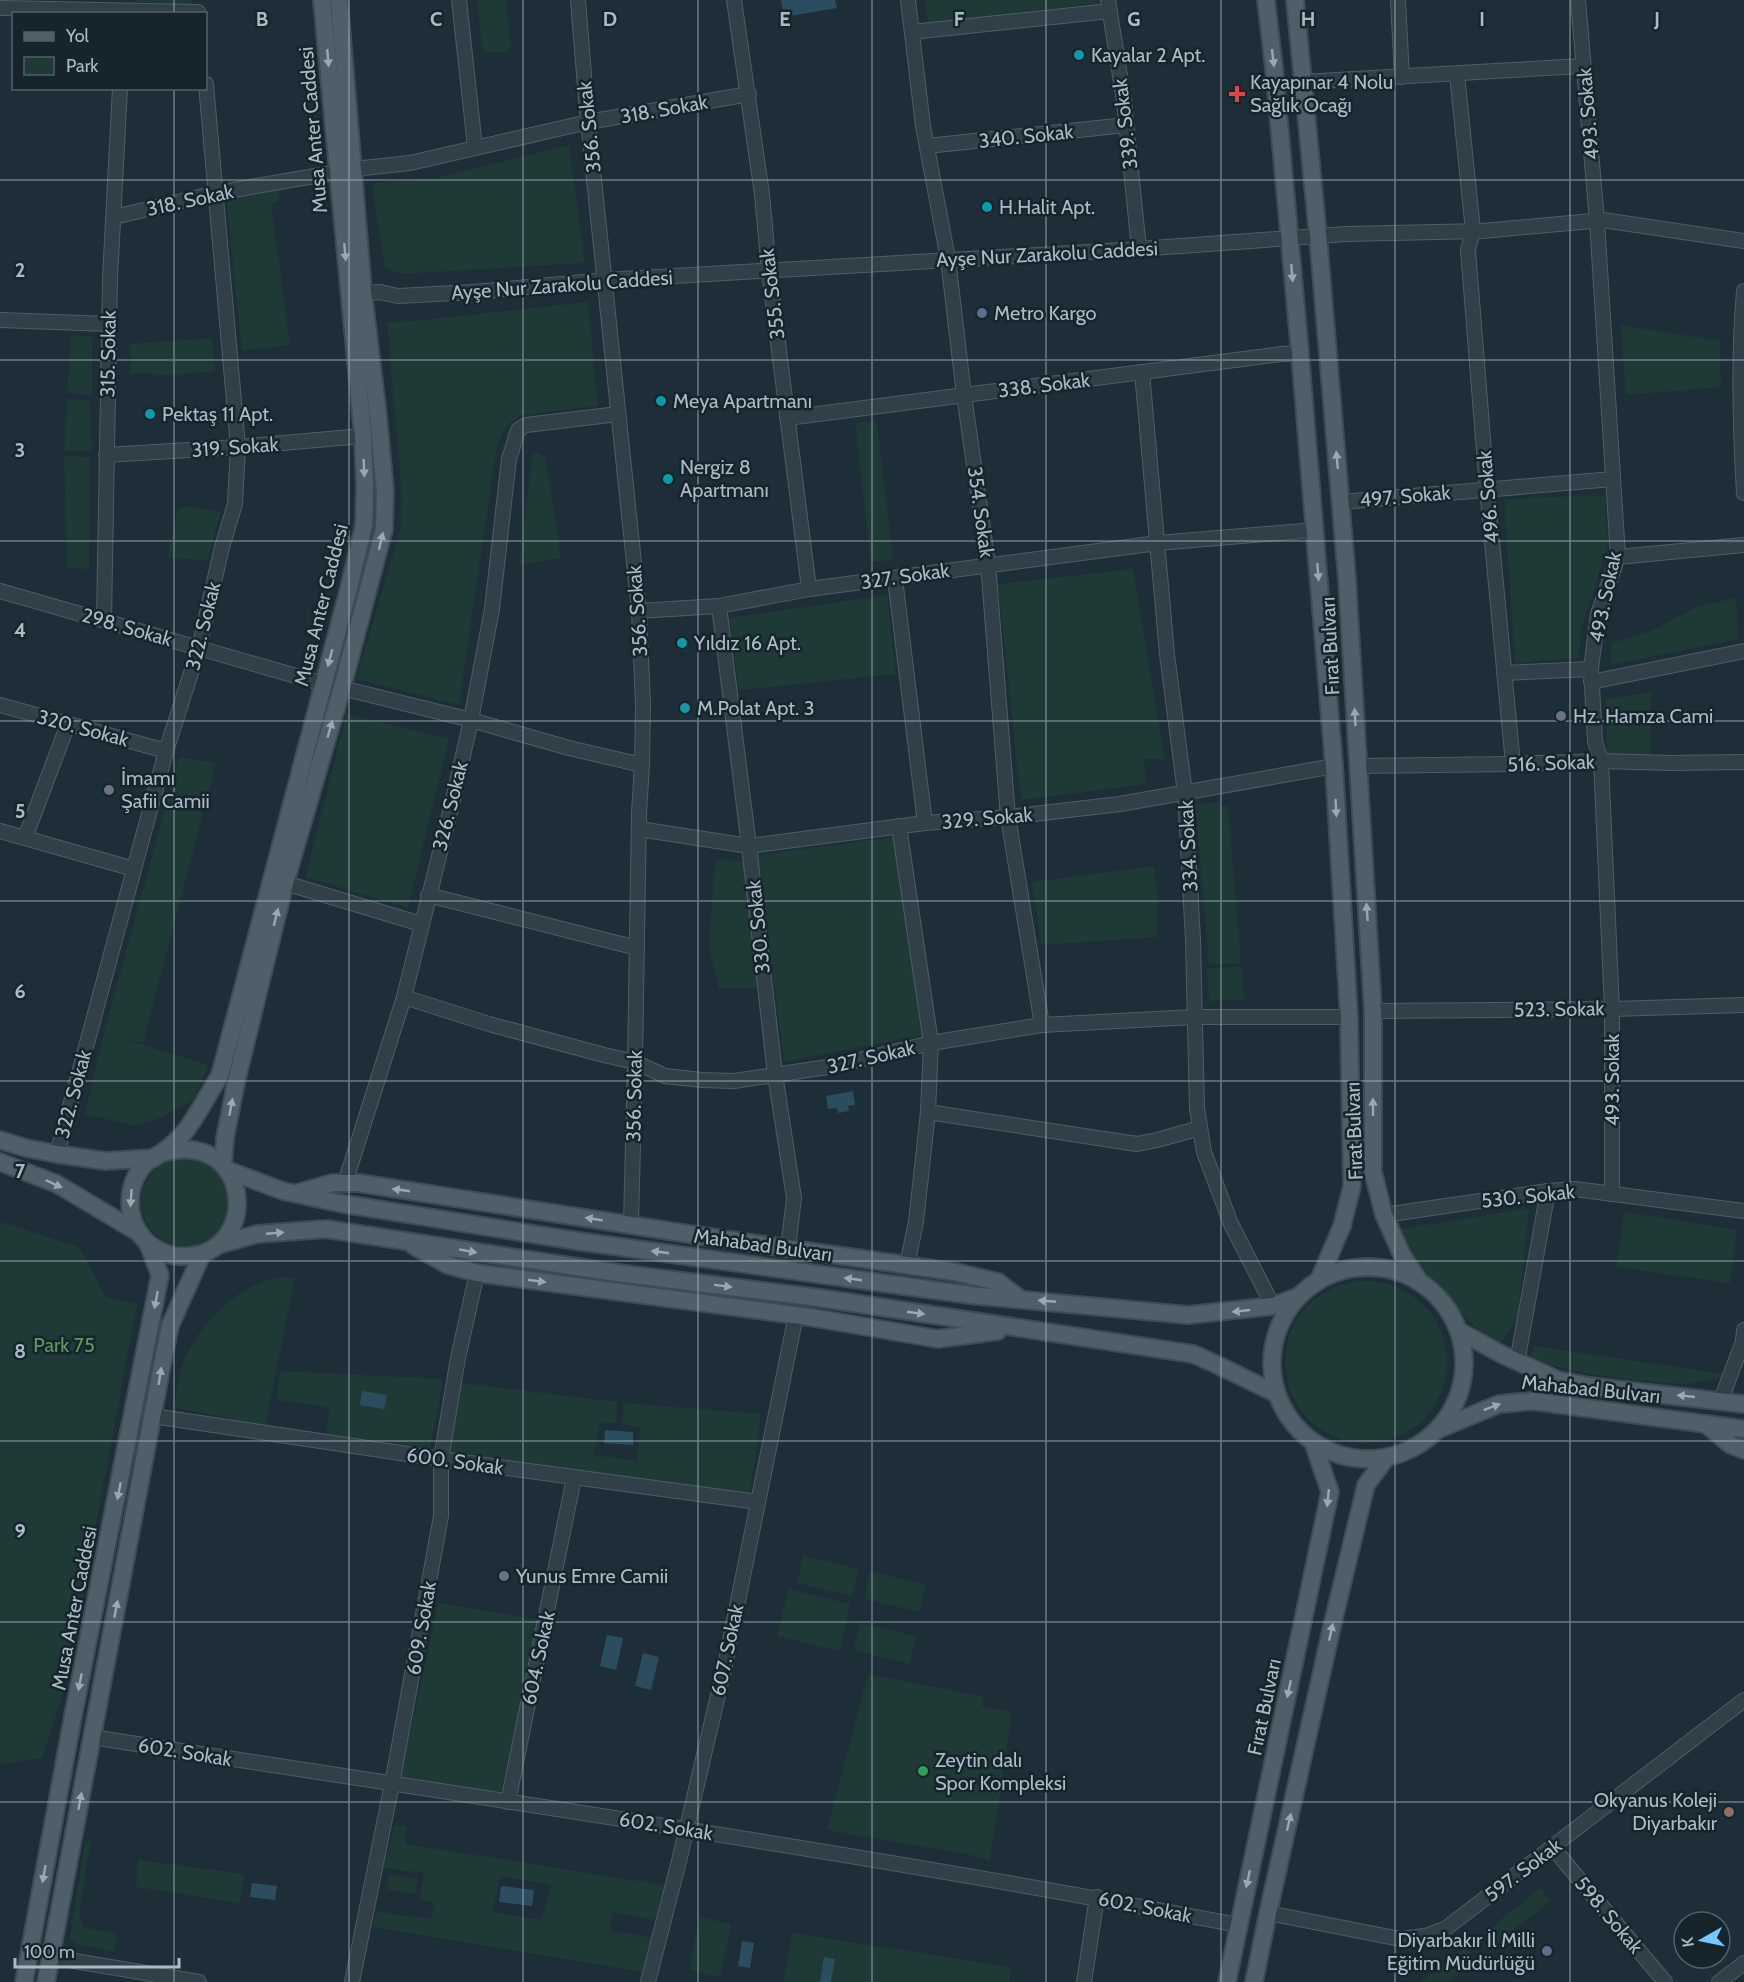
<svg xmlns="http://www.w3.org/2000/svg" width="1744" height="1982" viewBox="0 0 1744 1982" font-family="Cabin,sans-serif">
<rect width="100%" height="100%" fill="#1d2e38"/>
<g fill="#1f3936" fill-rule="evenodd">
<polygon points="136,0 191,0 191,4 136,2"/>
<polygon points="477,0 506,0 511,48 507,52 483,52"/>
<polygon points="925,0 1097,0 1097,3 928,24"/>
<polygon points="569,145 585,263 400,274 385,268 372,183 432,179"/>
<polygon points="278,189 280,200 271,204 290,345 242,351 226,198"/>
<polygon points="588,302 598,406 522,415 507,425 497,444 459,705 356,679 400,531 402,498 387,322 406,322"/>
<polygon points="1621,325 1720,341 1721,387 1626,395"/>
<polygon points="71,335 92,337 92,395 67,393"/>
<polygon points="212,338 215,371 172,375 130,373 130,344"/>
<polygon points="67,399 90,401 92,450 64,451"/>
<polygon points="877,421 893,560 871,562 855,423"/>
<polygon points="533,453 540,453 546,458 561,558 519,565"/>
<polygon points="64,456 90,457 89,569 67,568"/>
<polygon points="1605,495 1608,546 1581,630 1579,658 1515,663 1504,499"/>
<polygon points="189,506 221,512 207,561 168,557 177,511 182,507"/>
<polygon points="1133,569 1165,759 1144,759 1146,784 1021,800 998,584"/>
<polygon points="887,595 896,674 739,690 729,618"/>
<polygon points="1736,598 1738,639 1610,665 1611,643 1647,633 1699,606"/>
<polygon points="1651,692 1651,755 1607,753 1606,699"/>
<polygon points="346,714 449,739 408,908 306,877"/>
<polygon points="179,757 216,763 143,1043 124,1039 208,1065 195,1099 160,1118 136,1126 85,1114 104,1033"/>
<polygon points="1220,802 1220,807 1228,806 1241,963 1209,964 1195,804"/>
<polygon points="894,837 923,1035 784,1062 758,855"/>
<polygon points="715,860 744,861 759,988 719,988 709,947"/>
<polygon points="1154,866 1158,896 1157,937 1041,945 1032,882"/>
<polygon points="1242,967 1244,1000 1209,1001 1207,968"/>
<circle cx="185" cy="1202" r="44"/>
<polygon points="1529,1208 1518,1315 1504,1340 1499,1342 1475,1327 1447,1298 1418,1264 1405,1243 1401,1229"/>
<polygon points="1624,1212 1737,1230 1730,1283 1616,1267"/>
<polygon points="0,1222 79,1247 106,1297 137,1304 66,1684 42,1758 0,1764"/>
<path d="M295 1277 265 1426 174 1407C177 1394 177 1379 182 1366 196 1328 231 1289 272 1279 279 1277 288 1278 295 1277Z"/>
<circle cx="1366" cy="1362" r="81"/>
<polygon points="1534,1346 1724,1374 1724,1377 1682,1384 1623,1379 1572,1371 1533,1359 1531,1355"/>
<polygon points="280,1371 443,1379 430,1448 326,1434 330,1407 276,1400"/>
<polygon points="461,1383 617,1402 616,1423 601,1422 593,1455 637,1461 640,1427 622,1424 624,1403 761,1414 750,1494 447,1451"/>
<polygon points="803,1556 859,1569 852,1596 797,1583"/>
<polygon points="870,1571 926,1585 920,1612 864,1599"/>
<polygon points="788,1589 850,1604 840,1651 777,1636"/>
<polygon points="438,1603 540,1620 500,1795 401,1776"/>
<polygon points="860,1623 916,1636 910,1664 854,1650"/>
<polygon points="868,1674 984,1697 982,1706 1012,1712 990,1861 968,1854 827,1830"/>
<path d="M394 1825 406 1826 405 1844 664 1885 655 1920 613 1912 610 1931 651 1937 642 1972 373 1927 376 1912 431 1919 435 1903 419 1900 424 1873 384 1868ZM500 1876 551 1885 542 1920 493 1912Z"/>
<polygon points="91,1840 79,1912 83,1927 116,1934 115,1952 76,1944 70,1938 85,1841"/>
<polygon points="138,1860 244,1874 240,1903 136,1887"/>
<polygon points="389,1874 418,1879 416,1894 387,1889"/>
<polygon points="1540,1888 1551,1901 1494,1945 1484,1933"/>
<polygon points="700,1917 731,1924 720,1977 689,1970"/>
<polygon points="792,1933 1011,1967 1009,1982 783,1982"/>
<polygon points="1466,1946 1475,1961 1448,1982 1421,1982"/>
</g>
<g fill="#2c4d5f">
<polygon points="781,0 835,0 837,8 784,17"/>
<polygon points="853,1091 855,1105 848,1106 849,1111 838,1113 837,1108 828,1109 826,1096"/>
<polygon points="362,1391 387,1395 384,1409 360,1405"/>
<polygon points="605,1430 633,1432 633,1445 604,1443"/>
<polygon points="607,1635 623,1638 616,1670 600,1666"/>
<polygon points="643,1653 659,1657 651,1690 635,1686"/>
<polygon points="252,1883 277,1886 275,1900 250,1897"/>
<polygon points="501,1886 534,1890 532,1906 499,1902"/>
<polygon points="742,1941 754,1943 750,1968 738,1966"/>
<polygon points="824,1957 835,1959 831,1982 820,1982"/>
</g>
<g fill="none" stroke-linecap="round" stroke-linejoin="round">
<defs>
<g id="minor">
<polyline points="459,0 475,147"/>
<polyline points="578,0 587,112 639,611 643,704 642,765 639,813 635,1062 631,1224"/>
<polyline points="734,0 762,194 769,271 809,589"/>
<polyline points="908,0 923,126 948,259 964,395 988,564 1008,817 1042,1025"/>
<polyline points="1108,0 1124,101 1139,249"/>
<polyline points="1398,0 1402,77"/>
<polyline points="1578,0 1597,221 1618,557 1598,614 1591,669 1595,741 1601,761 1612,1009 1612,1194"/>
<polyline points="0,8 198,12"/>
<polyline points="912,32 1110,11"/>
<polyline points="1457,74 1473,231 1468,250 1487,489 1513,764"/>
<polyline points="1302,82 1583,66"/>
<polyline points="927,146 1126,125"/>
<polyline points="354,169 410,163 588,122 749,94"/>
<polyline points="114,217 216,193 338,172"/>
<path d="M1744 291C1738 358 1740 425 1744 493"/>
<polyline points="353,294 380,292 398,296 473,292 606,280 1139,249 1346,234 1482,231 1603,220 1744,241"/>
<polyline points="0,320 109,324"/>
<polyline points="1142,372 1167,654 1185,793 1193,940 1197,1108 1204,1152 1231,1224 1273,1306"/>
<polyline points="787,418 1282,354 1300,353"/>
<polyline points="106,455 238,447 363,436"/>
<polyline points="1341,502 1613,479"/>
<polyline points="1618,557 1744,545"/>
<polyline points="895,579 925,823"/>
<polyline points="0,591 324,684"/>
<polyline points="719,606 749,846 775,1074 794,1198 788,1248"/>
<polyline points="639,611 719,606 809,589 1158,543 1315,530"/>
<polyline points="104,620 110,278 120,88"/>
<polyline points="1504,673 1591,669"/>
<polyline points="1591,682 1744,651"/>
<polyline points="342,688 471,720 569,748 642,765"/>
<polyline points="0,705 166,751"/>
<polyline points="1358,766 1513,764 1601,761 1670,763 1744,762"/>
<polyline points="899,826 931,1043 928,1112 916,1222 907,1265"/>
<polyline points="639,829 749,846 925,823 1008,817 1120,804 1334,766"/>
<polyline points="0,831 134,869"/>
<polyline points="25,838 68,724"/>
<polyline points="285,883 421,924"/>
<polyline points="428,895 637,948"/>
<polyline points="404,997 489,1024 604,1055 635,1062 665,1076 702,1080 734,1081 834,1066 931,1043 1042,1025 1194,1017 1349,1017"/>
<polyline points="1373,1011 1612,1009 1744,1005"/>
<polyline points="928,1112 1137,1144 1157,1140 1200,1128"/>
<polyline points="57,1154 166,751 199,648 222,547 235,504 238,447 206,84"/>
<polyline points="345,1183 404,997 452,804 471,720 492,609 509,459 518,430 526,425 618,414"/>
<polyline points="1384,1215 1548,1191 1575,1189 1744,1211"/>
<polyline points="1517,1362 1548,1191"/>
<polyline points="1721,1400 1743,1341 1744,1330"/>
<polyline points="153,1416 441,1459 758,1502"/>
<path d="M92 1737C474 1797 858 1852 1238 1925"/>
<polyline points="508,1802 574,1478"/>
<polyline points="1553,1848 1665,1982"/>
<polyline points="1268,1913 1400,1939 1425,1936 1445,1929 1744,1700"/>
<polyline points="51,1957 199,1982"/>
<polyline points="352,1982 392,1784 441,1516 441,1459 458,1358 477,1273"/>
<polyline points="648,1982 679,1861 724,1670 796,1315"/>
<polyline points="1084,1982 1097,1897"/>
<polyline points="1719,1982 1744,1963"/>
</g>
<g id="major">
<polyline points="1266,0 1274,68 1300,353 1334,766 1349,1017 1352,1186 1342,1226 1319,1280"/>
<polyline points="1295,0 1318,236 1347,579 1373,1011 1373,1172 1384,1215 1402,1255 1419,1281"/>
<polyline points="0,1140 26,1148 57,1154 105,1161 154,1158"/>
<path d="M162 1153C251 1128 262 1250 189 1256 172 1258 155 1251 144 1239 124 1217 126 1181 148 1161 152 1158 156 1156 160 1154 169 1148 180 1138 187 1129 199 1112 209 1093 220 1075L349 588 364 525 365 486 363 436 322 0"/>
<polyline points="0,1162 57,1184 139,1233"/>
<polyline points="223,1164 225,1138 237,1078 285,883 342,688 384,529 385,492 378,416 363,292 339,0"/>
<polyline points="227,1170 283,1191 338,1203 577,1241 970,1295 1188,1315 1273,1306 1297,1297"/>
<polyline points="297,1193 332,1183 359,1183 702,1236 955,1272 998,1282 1019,1298"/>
<path d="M218 1245 257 1234 326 1229 617 1273 820 1298 1193 1354C1222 1366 1249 1381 1277 1394"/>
<polyline points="414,1246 448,1265 477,1273 809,1317 938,1339 998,1331"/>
<circle cx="1368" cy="1363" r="96"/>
<polyline points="1459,1331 1503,1355 1558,1380 1589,1386 1744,1404"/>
<polyline points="1706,1424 1731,1445 1744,1450"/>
<polyline points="1439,1429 1499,1404 1533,1401 1744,1429"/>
<polyline points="24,1982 74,1711 160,1275 148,1244"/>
<polyline points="46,1982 162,1365 170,1326 202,1254"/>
<polyline points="1227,1982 1330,1492 1313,1442"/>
<polyline points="1254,1982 1268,1913 1333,1622 1366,1485 1386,1458"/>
</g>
</defs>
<use href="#minor" stroke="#4e5d66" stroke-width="16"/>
<use href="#major" stroke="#3d4b54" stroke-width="20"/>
<use href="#minor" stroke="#313f48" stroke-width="14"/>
<use href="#major" stroke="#4e5f69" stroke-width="16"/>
</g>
<defs><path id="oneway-solid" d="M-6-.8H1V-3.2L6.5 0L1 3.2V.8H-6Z" transform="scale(1.5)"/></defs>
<g fill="#98a9b3">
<use href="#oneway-solid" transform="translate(328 58) rotate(85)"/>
<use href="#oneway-solid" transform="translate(1273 58) rotate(83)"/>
<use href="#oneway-solid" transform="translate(345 252) rotate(85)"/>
<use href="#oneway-solid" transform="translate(1292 273) rotate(85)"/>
<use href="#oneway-solid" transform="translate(1337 460) rotate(-95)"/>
<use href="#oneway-solid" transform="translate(364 468) rotate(87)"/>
<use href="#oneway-solid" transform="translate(381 541) rotate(-77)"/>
<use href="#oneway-solid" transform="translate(1318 572) rotate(85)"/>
<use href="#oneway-solid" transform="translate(330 658) rotate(105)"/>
<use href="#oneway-solid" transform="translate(1355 717) rotate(-93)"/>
<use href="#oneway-solid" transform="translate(330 729) rotate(-74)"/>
<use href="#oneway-solid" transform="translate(1336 808) rotate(87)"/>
<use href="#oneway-solid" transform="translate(1367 912) rotate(-94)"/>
<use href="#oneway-solid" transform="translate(276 917) rotate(-76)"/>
<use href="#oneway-solid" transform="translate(231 1107) rotate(-79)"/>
<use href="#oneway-solid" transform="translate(1373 1107) rotate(-90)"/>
<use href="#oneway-solid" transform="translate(54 1184) rotate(25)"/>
<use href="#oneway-solid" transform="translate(401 1190) rotate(-172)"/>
<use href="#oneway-solid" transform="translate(131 1198) rotate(94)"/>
<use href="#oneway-solid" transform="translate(594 1219) rotate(-171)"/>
<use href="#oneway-solid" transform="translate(275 1233) rotate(-5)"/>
<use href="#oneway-solid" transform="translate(468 1251) rotate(10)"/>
<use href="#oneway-solid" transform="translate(660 1252) rotate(-172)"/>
<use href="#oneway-solid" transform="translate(853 1279) rotate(-172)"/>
<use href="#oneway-solid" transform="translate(537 1281) rotate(8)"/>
<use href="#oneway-solid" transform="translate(723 1286) rotate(7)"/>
<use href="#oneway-solid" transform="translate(156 1300) rotate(101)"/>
<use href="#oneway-solid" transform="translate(1047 1301) rotate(-175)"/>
<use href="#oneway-solid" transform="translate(1241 1311) rotate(174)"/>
<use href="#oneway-solid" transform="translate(916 1313) rotate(8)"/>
<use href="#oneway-solid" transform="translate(160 1376) rotate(-81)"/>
<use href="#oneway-solid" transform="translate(1686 1396) rotate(-174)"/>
<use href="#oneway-solid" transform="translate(1492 1407) rotate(-21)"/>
<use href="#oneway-solid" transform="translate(119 1491) rotate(101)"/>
<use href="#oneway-solid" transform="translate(1328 1498) rotate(96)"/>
<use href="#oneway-solid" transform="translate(116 1609) rotate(-79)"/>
<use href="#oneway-solid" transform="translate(1331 1632) rotate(-78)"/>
<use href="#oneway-solid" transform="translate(80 1682) rotate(101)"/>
<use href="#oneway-solid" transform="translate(1289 1689) rotate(102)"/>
<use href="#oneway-solid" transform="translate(80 1801) rotate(-80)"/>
<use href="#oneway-solid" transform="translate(1289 1822) rotate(-77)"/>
<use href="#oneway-solid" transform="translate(44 1874) rotate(100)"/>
<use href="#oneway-solid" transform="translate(1248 1879) rotate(102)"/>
</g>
<path fill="none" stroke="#aabbc6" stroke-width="1.5" stroke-opacity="0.55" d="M174 0V14M349 0V1982M523 0V1982M698 0V1982M872 0V1982M1046 0V1982M1221 0V1982M1395 0V1982M1570 0V1982M174 88V1982M0 180H1744M0 360H1744M0 541H1744M0 721H1744M0 901H1744M0 1081H1744M0 1261H1744M0 1441H1744M0 1622H1744M0 1802H1744"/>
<g fill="#0f9aa8" stroke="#16242c" stroke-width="2">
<circle cx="1079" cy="55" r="6"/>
<circle cx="987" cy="207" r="6"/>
<circle cx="661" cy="401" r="6"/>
<circle cx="150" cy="414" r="6"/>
<circle cx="668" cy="479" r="6"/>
<circle cx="682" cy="643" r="6"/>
<circle cx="685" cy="708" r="6"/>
</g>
<path fill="#e0444e" stroke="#16242c" stroke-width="2" d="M1234 85h6v6h6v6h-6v6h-6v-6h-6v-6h6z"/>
<g fill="#5c6f8a" stroke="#16242c" stroke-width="2">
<circle cx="982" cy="313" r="6"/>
<circle cx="1547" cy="1951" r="6"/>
</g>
<g fill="#6b7280" stroke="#16242c" stroke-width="2">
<circle cx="1561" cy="716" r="6"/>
<circle cx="109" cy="790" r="6"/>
<circle cx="504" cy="1576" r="6"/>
</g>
<circle fill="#2e9e5b" stroke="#16242c" stroke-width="2" cx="923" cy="1771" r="6"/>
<circle fill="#8d6e63" stroke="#16242c" stroke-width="2" cx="1729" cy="1812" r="6"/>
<g text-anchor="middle" stroke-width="5" stroke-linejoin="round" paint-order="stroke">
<g font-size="20" fill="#aabbc6" stroke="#16242c" text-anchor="start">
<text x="1091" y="62">Kayalar 2 Apt.</text>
<text x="1250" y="89">Kayapınar 4 Nolu<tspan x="1250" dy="23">Sağlık Ocağı</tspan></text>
<text x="999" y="214">H.Halit Apt.</text>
<text x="994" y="320">Metro Kargo</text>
<text x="673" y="408">Meya Apartmanı</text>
<text x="162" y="421">Pektaş 11 Apt.</text>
<text x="680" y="474">Nergiz 8<tspan x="680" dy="23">Apartmanı</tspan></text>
<text x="694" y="650">Yıldız 16 Apt.</text>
<text x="697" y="715">M.Polat Apt. 3</text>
<text x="1573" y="723">Hz. Hamza Cami</text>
<text x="121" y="785">İmamı<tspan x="121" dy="23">Şafii Camii</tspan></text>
<text x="516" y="1583">Yunus Emre Camii</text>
<text x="935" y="1767">Zeytin dalı<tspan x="935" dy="23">Spor Kompleksi</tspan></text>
<text x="1717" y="1807" text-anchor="end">Okyanus Koleji<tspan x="1717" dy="23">Diyarbakır</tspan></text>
<text x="1535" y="1947" text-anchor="end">Diyarbakır İl Milli<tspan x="1535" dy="23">Eğitim Müdürlüğü</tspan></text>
</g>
<g font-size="20" fill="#aabbc6" stroke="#16242c">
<text transform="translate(664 109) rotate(-10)" y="7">318. Sokak</text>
<text transform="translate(1588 114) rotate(-95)" y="7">493. Sokak</text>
<text transform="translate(1125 124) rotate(-97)" y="7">339. Sokak</text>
<text transform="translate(589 127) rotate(-96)" y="7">356. Sokak</text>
<text transform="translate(313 130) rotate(-95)" y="7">Musa Anter Caddesi</text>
<text transform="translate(1026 136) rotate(-6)" y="7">340. Sokak</text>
<text transform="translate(190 200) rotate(-12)" y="7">318. Sokak</text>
<text transform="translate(1047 254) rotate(-3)" y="7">Ayşe Nur Zarakolu Caddesi</text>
<text transform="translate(562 285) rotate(-4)" y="7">Ayşe Nur Zarakolu Caddesi</text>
<text transform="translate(772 294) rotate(-97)" y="7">355. Sokak</text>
<text transform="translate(108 354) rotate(-89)" y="7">315. Sokak</text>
<text transform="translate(1044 385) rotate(-7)" y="7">338. Sokak</text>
<text transform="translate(235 447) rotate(-4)" y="7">319. Sokak</text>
<text transform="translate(1405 496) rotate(-5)" y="7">497. Sokak</text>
<text transform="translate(1488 497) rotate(-95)" y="7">496. Sokak</text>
<text transform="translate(981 512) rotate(82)" y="7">354. Sokak</text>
<text transform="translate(905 576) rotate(-8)" y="7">327. Sokak</text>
<text transform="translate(1605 597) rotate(-78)" y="7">493. Sokak</text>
<text transform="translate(321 605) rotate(-76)" y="7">Musa Anter Caddesi</text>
<text transform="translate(637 611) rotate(-94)" y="7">356. Sokak</text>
<text transform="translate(203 626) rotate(-76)" y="7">322. Sokak</text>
<text transform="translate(127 627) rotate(16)" y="7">298. Sokak</text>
<text transform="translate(1330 646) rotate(-93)" y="7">Fırat Bulvarı</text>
<text transform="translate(83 728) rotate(15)" y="7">320. Sokak</text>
<text transform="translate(1551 763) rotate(-2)" y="7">516. Sokak</text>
<text transform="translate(450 806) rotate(-76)" y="7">326. Sokak</text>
<text transform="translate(987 818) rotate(-5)" y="7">329. Sokak</text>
<text transform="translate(1188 846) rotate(-93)" y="7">334. Sokak</text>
<text transform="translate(758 927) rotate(-96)" y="7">330. Sokak</text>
<text transform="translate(1559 1009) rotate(-1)" y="7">523. Sokak</text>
<text transform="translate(871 1057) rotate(-13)" y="7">327. Sokak</text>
<text transform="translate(1612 1080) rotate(-90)" y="7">493. Sokak</text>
<text transform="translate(73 1094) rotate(-75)" y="7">322. Sokak</text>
<text transform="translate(634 1096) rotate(-89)" y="7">356. Sokak</text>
<text transform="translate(1354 1131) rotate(-92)" y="7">Fırat Bulvarı</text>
<text transform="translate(1528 1196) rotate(-6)" y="7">530. Sokak</text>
<text transform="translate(763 1245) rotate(8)" y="7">Mahabad Bulvarı</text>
<text transform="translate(1591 1389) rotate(6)" y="7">Mahabad Bulvarı</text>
<text transform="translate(455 1461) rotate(8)" y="7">600. Sokak</text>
<text transform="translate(74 1608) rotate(-79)" y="7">Musa Anter Caddesi</text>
<text transform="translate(421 1628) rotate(-80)" y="7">609. Sokak</text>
<text transform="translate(727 1650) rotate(-78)" y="7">607. Sokak</text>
<text transform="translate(538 1658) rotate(-78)" y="7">604. Sokak</text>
<text transform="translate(1264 1707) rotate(-78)" y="7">Fırat Bulvarı</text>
<text transform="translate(185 1752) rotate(9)" y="7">602. Sokak</text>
<text transform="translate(666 1826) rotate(9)" y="7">602. Sokak</text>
<text transform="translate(1523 1870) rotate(-37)" y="7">597. Sokak</text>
<text transform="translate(1145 1907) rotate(11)" y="7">602. Sokak</text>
<text transform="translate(1609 1915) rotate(50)" y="7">598. Sokak</text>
</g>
<g font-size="20" fill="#609861" stroke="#16242c">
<text x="64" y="1352">Park 75</text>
</g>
</g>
<g font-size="20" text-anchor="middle" font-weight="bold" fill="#aabbc6" stroke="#16242c" stroke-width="5" stroke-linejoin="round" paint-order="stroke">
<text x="262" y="26">B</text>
<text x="436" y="26">C</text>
<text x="610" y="26">D</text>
<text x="785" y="26">E</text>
<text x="959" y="26">F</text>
<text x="1134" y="26">G</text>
<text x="1308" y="26">H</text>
<text x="1482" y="26">I</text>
<text x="1657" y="26">J</text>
<text x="20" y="277">2</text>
<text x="20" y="457">3</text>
<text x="20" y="637">4</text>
<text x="20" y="818">5</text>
<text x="20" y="998">6</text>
<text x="20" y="1178">7</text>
<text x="20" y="1358">8</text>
<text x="20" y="1538">9</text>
</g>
<rect x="12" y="12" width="195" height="78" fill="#16242c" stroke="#51606a" stroke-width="1.5"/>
<rect x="24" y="32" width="30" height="9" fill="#4e5f69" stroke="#51606a" stroke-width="1.5"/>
<text x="66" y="42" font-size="18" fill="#aabbc6">Yol</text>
<rect x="24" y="57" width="30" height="18" fill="#1f3936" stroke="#51606a" stroke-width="1.5"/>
<text x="66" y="72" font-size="18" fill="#aabbc6">Park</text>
<g transform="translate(1702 1940) rotate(261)"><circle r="28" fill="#16242c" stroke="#51606a" stroke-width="1.5"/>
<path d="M0-4.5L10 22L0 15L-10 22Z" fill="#76c9ff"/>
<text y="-9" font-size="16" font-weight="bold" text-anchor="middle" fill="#aabbc6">K</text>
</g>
<path d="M15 1958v9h164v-9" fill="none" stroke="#aabbc6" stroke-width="3"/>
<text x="24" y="1958" font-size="18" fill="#aabbc6" stroke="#16242c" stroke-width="4.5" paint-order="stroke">100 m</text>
</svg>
